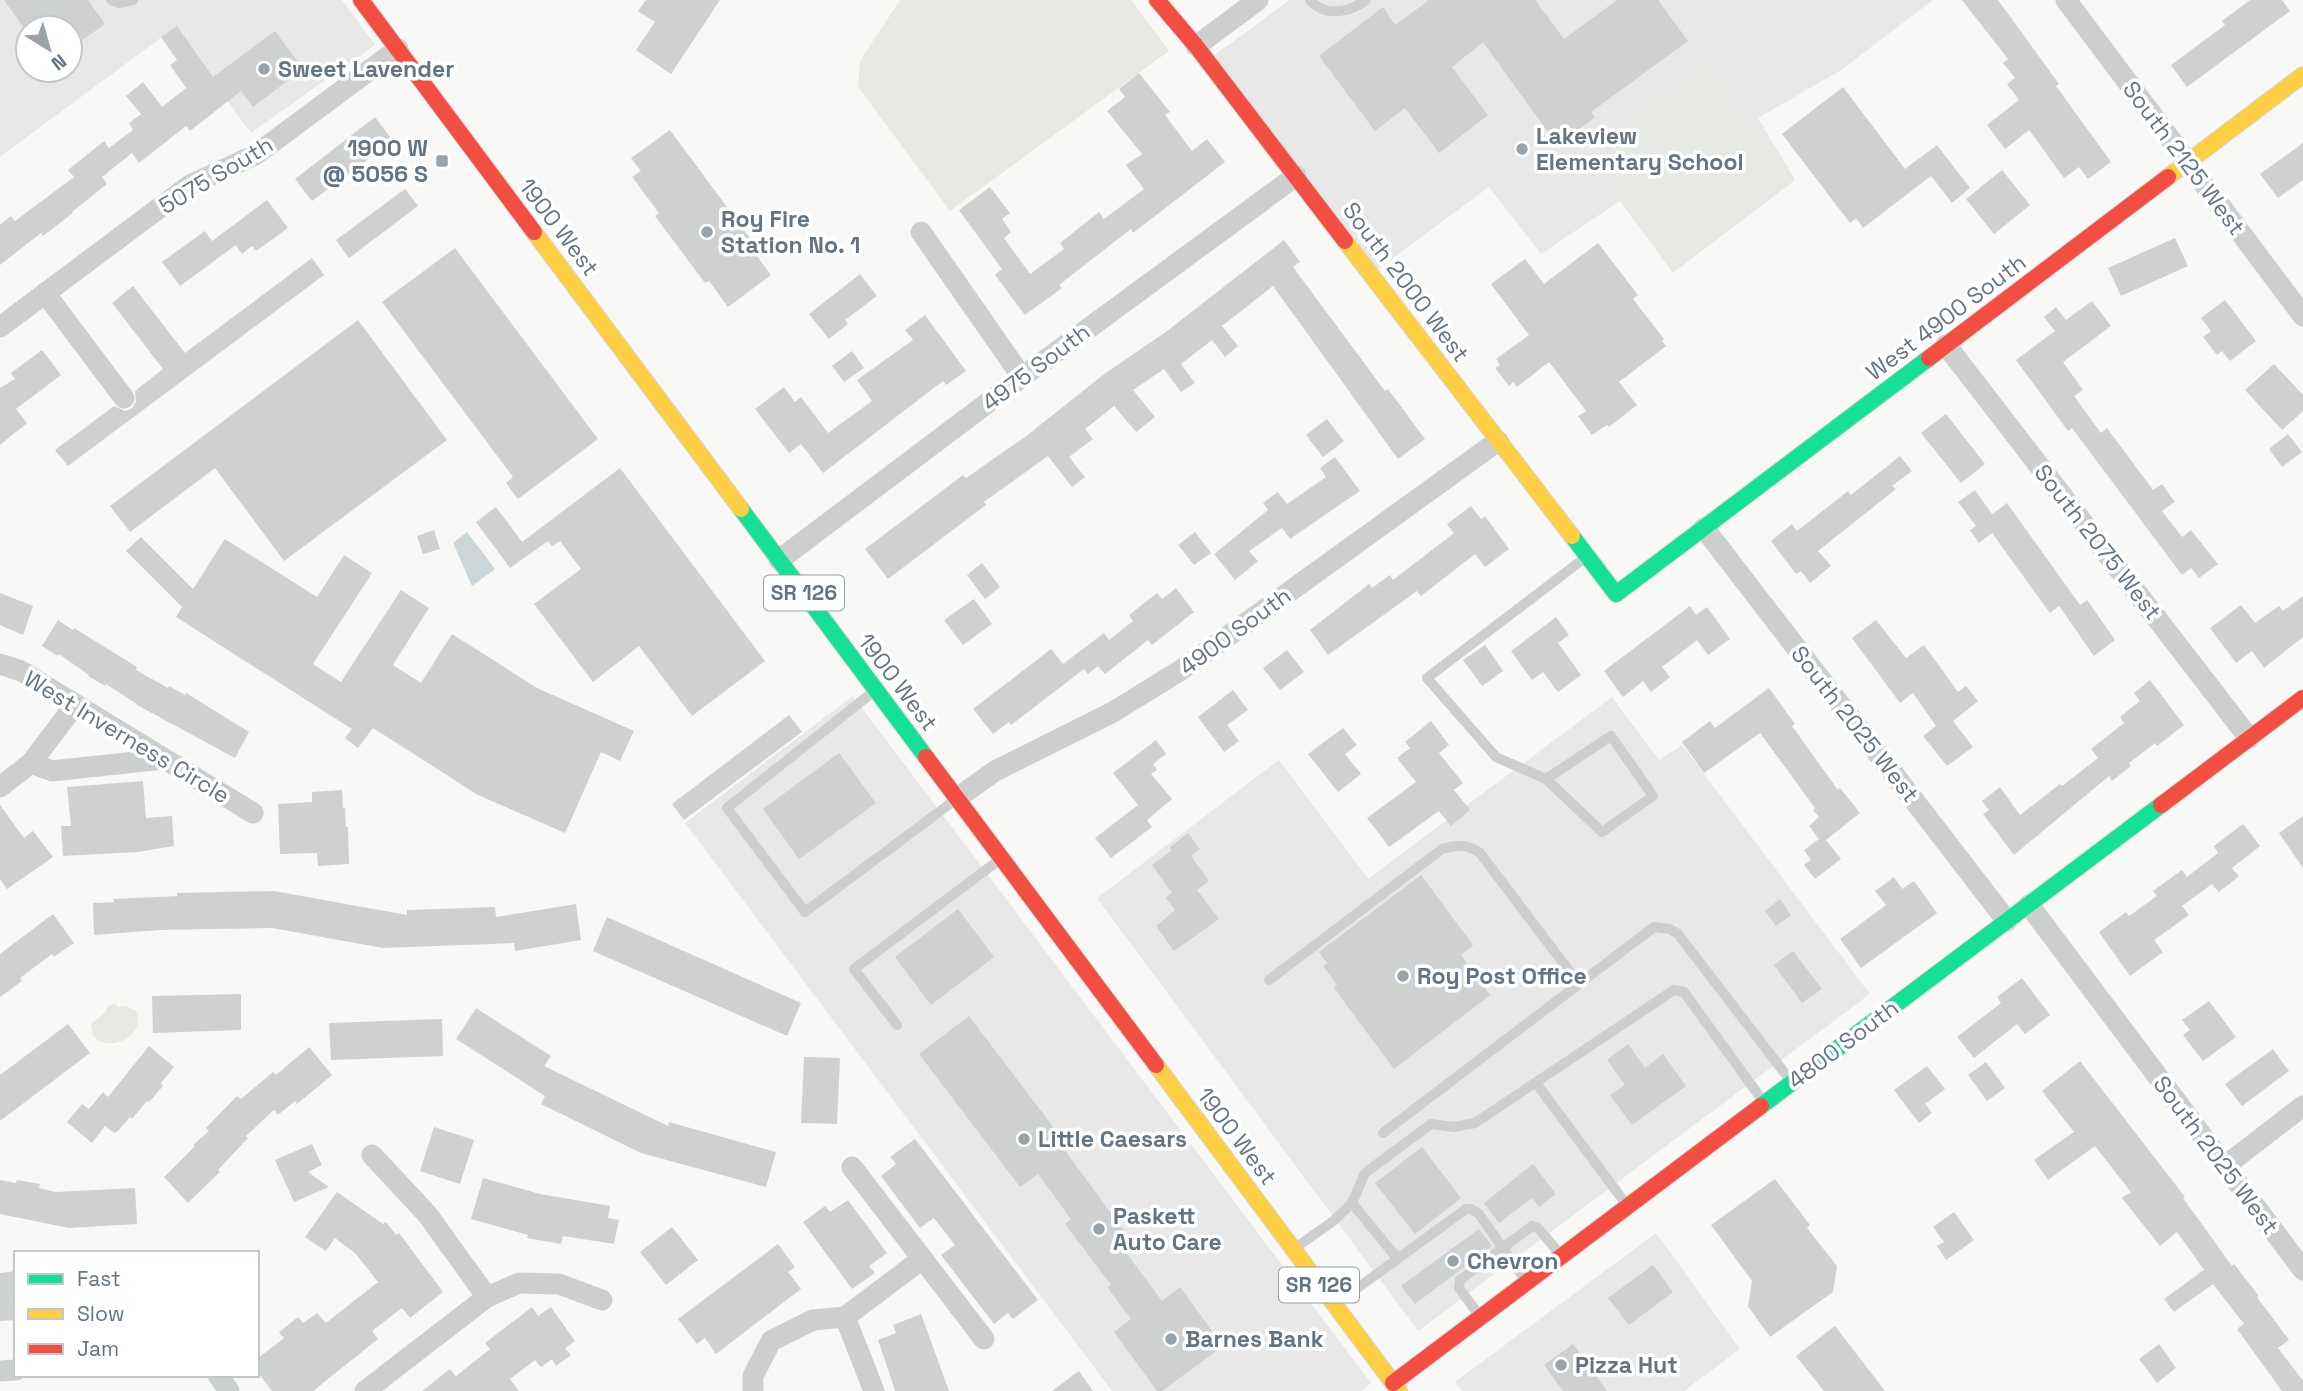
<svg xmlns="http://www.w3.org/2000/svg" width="2303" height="1391" viewBox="0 0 2303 1391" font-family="'Space Grotesk',sans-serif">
<rect width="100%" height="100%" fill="#f8f8f7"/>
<g fill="#e7e8e7" fill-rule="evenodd">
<path d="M0 0H342L375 45 251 133 174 28 0 157ZM28 28H70V70H28Z"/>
<polygon points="1290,0 1933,0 1841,70 1758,118 1795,180 1673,273 1620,201 1541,254 1489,187 1365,279 1202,64"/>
<polygon points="853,696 1371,1383 1361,1391 1112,1391 685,823"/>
<polygon points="1612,697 1659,760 1682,745 1870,994 1418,1331 1097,898 1279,760 1368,879"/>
<polygon points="1656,1233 1740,1349 1684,1391 1462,1391 1455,1382"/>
</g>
<g fill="#e7eae4">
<polygon points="900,0 1131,0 1169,51 950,211 858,87 860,61"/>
<polygon points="1705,65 1791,178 1674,268 1588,155"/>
<path d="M115 1003 118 1007 126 1006 136 1011C147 1036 110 1054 93 1036L91 1024 106 1012 107 1007Z"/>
</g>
<polygon fill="#ccd5d8" points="467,532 495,569 472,586 453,543"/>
<g fill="#cfd1d1">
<polygon points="4,0 88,0 105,24 70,49 70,28 24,28"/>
<polygon points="646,0 720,0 671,74 636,50 655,22 638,11"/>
<polygon points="1429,0 1535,0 1564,39 1617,0 1658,0 1688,41 1591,112 1595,117 1558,146 1483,42 1452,67 1488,115 1439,153 1405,108 1375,131 1319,56 1383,7 1395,25"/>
<polygon points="1962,0 1998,0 2059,84 2056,86 2111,162 2088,179 2079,167 2064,178 2029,130 2005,149 1987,125 2019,100 2007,84 2015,78 2003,63 2008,59"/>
<polygon points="2250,0 2282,0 2290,11 2187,87 2171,65 2225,25 2222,21"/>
<polygon points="177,26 213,77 275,31 303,69 253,107 241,91 190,131 186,126 139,163 132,153 102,177 107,184 72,212 73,213 43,236 41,233 0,265 0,225 11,216 15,221 74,177 68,170 104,141 109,148 133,130 129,123 141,114 126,96 143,82 162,107 186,88 170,65 177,60 161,37"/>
<polygon points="1139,73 1170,112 1165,115 1192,151 1207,139 1225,162 1133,233 1131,229 1059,285 1062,288 1025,315 995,275 1002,269 959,210 990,187 1010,213 1002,219 1011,232 1004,238 1030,274 1064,249 1060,243 1099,212 1104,219 1144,189 1126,165 1142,154 1107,111 1125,97 1119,89"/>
<polygon points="1843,87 1905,169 1937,145 1970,188 1952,203 1931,176 1863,228 1856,218 1850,223 1782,134"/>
<polygon points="375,117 393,141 312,201 295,179"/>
<polygon points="670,130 758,249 754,252 771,275 728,307 709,281 705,283 655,216 659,213 632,177 641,171 631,158"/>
<polygon points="2303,143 2303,180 2278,198 2260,174"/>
<polygon points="2002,170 2030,205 1994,234 1966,199"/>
<polygon points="405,189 418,206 349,258 336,240"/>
<polygon points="267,200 288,228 256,251 252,246 242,254 236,245 180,286 162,262 205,231 212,241"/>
<polygon points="2175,238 2188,266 2121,296 2108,268"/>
<polygon points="1284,240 1300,262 1293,267 1385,391 1388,389 1425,439 1398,459 1273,286 1222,326 1238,346 1225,357 1212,340 1181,364 1195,383 1181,392 1164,369 1133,390 1155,417 1136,432 1114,406 1085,429 1093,439 1069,457 1085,477 1072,487 1048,456 984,502 986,505 888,579 865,549 963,475 966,478 1025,437 1103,375 1167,331"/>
<polygon points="1598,243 1638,295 1633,299 1664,339 1662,341 1666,346 1619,382 1637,405 1609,427 1607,425 1592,435 1578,416 1586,411 1549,362 1517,387 1513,382 1509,386 1495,368 1500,365 1496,359 1529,335 1491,284 1525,259 1544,284"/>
<polygon points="455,248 598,439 518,499 506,483 513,477 382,302"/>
<polygon points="312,258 324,275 68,466 55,450 114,406 125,411 132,408 136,402 135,391 163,369 112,303 133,286 185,353"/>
<polygon points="860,274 877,296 845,320 848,324 829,339 809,314"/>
<polygon points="2225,300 2256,341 2230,361 2222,351 2217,355 2203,337 2211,331 2201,318"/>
<polygon points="2092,301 2111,326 2063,362 2083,390 2074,396 2101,433 2107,428 2153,490 2162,484 2175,502 2162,511 2182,537 2191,530 2218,564 2199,578 2191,568 2182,575 2072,428 2068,431 2016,360 2055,331 2044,317 2056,307 2066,320"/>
<polygon points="925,315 966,371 946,385 943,381 823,473 801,444 789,453 755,409 784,387 795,402 801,397 828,433 872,401 857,380 913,340 905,330"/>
<polygon points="358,320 447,440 284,561 215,468 130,532 110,506"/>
<polygon points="42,350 61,375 16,409 27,423 0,445 0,388 15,379 11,373"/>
<polygon points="852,351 864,368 844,382 832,366"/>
<polygon points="2274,364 2303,395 2303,411 2282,430 2245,390"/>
<polygon points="1946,414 1985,464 1961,483 1921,433"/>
<polygon points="1327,419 1344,441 1323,457 1306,435"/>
<polygon points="2288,434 2302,452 2282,467 2269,449"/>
<polygon points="1900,456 1912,471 1892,486 1896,489 1818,551 1831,566 1810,583 1801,571 1796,574 1771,541 1792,524 1797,531 1848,491 1851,495"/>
<polygon points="1335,457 1360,491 1290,539 1282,528 1249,551 1258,561 1235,580 1214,554 1268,510 1263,503 1278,492 1287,504 1326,477 1320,468"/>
<polygon points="620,468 765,661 692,716 639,646 593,682 534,604 581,569 560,541 552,546 548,541 510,568 476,522 496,507 522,542"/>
<polygon points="1975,490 1992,514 2007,503 2080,605 2087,600 2115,640 2094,656 2059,606 2050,613 1992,533 1979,543 1970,530 1976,526 1958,502"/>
<polygon points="1471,506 1481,519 1485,516 1509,549 1485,567 1475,554 1421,596 1417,591 1328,655 1310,630 1369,584 1372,588 1390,575 1393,580 1454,533 1447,524"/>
<polygon points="434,530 440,549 423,554 417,536"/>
<polygon points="1195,532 1211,553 1194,565 1178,545"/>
<polygon points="141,537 193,589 225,539 317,597 344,555 372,573 313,664 341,682 401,590 429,608 393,665 421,683 452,634 537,688 634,731 620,761 601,752 565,833 478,795 373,728 358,748 345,738 352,729 176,617 182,607 126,551"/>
<polygon points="982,563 1000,587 985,599 967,575"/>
<polygon points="1176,588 1194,612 1152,645 1148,640 1105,674 1098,666 1088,674 1084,669 1011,725 1009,722 993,734 973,709 1051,649 1063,664 1104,633 1109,640 1133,621 1129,615 1157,593 1162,599"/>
<polygon points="0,593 33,606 23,635 0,625"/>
<polygon points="2303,596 2303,637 2264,668 2252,651 2236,663 2210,628 2241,605 2255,623 2279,606 2283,611"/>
<polygon points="974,599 992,624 963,645 944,620"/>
<polygon points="1690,606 1696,615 1707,607 1730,639 1708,655 1697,640 1662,667 1670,677 1651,692 1643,681 1623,697 1604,671"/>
<polygon points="1556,617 1569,635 1558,643 1581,675 1558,692 1543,672 1532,680 1511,651"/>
<polygon points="58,620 73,630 74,628 137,667 136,670 168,688 169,686 185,695 186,693 249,732 235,758 137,705 137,704 106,684 105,686 88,676 89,675 59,654 58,656 42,646"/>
<polygon points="1876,620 1906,658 1924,645 1958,692 1966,686 1978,701 1953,721 1973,747 1947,766 1923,736 1936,726 1913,693 1900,703 1852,638"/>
<polygon points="1485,645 1503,671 1482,686 1463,660"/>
<polygon points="1287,650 1304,672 1280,690 1263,668"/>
<polygon points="2150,680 2184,725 2157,746 2155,743 2129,763 2131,766 2112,781 2109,776 2014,855 1983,814 1989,810 1982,801 2000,787 2020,815 2060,784 2062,786 2098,758 2091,749 2124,723 2120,717 2140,701 2134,693"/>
<polygon points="1769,688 1795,724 1792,726 1838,790 1840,788 1860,813 1826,840 1841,859 1815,879 1804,865 1811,860 1804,850 1819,839 1809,826 1819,817 1813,810 1815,808 1760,733 1704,773 1682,742 1710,721 1715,728"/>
<polygon points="1233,690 1248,710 1227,725 1239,741 1224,752 1198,717"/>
<polygon points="789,715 802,732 684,820 672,804"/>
<polygon points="1431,721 1449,745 1439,753 1463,783 1454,790 1470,810 1451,826 1439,811 1389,847 1367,818 1416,782 1397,758 1410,748 1405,742"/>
<polygon points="1343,728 1357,745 1345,754 1361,774 1338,792 1308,754"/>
<polygon points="1156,740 1166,754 1153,764 1157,770 1151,774 1172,799 1147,820 1152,827 1111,858 1095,838 1138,805 1113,773"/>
<polygon points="839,753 876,803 799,859 763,809"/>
<polygon points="143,781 146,818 172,816 174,846 138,852 63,856 61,826 71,826 67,787"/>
<polygon points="342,790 343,808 345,808 346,827 348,827 349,864 318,866 317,853 280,854 278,804 312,802 312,792"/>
<polygon points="0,805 24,838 33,831 53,857 7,889 0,879"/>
<polygon points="2303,816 2303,868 2279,833"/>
<polygon points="2243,824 2260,846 2232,868 2239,876 2219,892 2212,884 2182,906 2189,915 2154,940 2163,952 2130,976 2099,932 2126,912 2129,916 2157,896 2153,891 2182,870 2187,877 2218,853 2214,846"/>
<polygon points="1188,833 1200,849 1191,856 1209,881 1197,890 1219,919 1174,951 1156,926 1175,910 1166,898 1172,893 1152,865 1172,850 1170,847"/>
<polygon points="1421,875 1473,945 1461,955 1490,995 1394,1069 1334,988 1337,985 1323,966 1327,963 1319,952"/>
<polygon points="1894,877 1902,889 1914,881 1937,913 1861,968 1840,939 1886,905 1875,891"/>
<polygon points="274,891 407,915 407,910 495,907 496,917 576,904 581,940 515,951 514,943 383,948 272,928 160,930 94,935 93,903 114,902 114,899 177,896 177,893"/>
<polygon points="1780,899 1791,915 1776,926 1765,911"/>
<polygon points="958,909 994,957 931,1005 895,957"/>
<polygon points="53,914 74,943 54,957 52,954 20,978 22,981 0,997 0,954"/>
<polygon points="607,917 801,1003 787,1036 593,951"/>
<polygon points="1793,951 1822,989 1802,1003 1774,965"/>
<polygon points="2022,978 2050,1015 2025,1034 2017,1024 1974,1058 1957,1037 2001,1003 1997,997"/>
<polygon points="241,994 241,1030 153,1033 152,996"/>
<polygon points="2209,1001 2236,1037 2203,1061 2183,1035 2190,1030 2182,1020"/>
<polygon points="476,1008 551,1056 544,1066 668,1126 669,1122 776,1152 766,1187 641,1153 541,1104 545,1096 456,1039"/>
<polygon points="969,1016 1070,1149 1066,1152 1131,1240 1122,1247 1162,1301 1180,1287 1223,1346 1162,1391 1157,1391 1114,1332 1131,1319 1107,1287 1111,1285 1065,1224 1071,1219 1038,1174 1020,1187 919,1054"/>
<polygon points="442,1019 443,1056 331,1060 329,1023"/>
<polygon points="68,1024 90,1053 0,1121 0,1075"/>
<polygon points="1628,1044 1645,1068 1663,1054 1686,1086 1632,1125 1610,1095 1625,1085 1607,1060"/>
<polygon points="149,1046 174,1067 161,1083 163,1086 150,1101 146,1102 132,1119 130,1117 118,1131 114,1133 105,1126 92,1143 67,1122 82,1104 89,1109 103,1092 108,1097"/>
<polygon points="309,1047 332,1075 297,1104 295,1101 278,1115 274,1110 246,1136 248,1138 218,1170 220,1172 188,1203 164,1177 195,1146 193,1145 209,1131 206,1128 237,1096 241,1099 273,1072 276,1075"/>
<polygon points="2273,1049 2289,1071 2242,1106 2225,1084"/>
<polygon points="804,1057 840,1058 837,1124 801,1123"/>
<polygon points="2080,1061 2185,1197 2183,1198 2232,1266 2234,1264 2259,1296 2257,1297 2289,1340 2278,1348 2303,1381 2303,1391 2282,1391 2237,1329 2244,1324 2213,1284 2174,1312 2164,1299 2204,1270 2177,1232 2160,1246 2122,1198 2131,1192 2095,1146 2048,1180 2034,1160 2074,1132 2042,1091"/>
<polygon points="1986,1062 2005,1088 1987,1101 1968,1075"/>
<polygon points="1927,1066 1945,1089 1925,1104 1932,1113 1919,1123 1894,1090"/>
<polygon points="434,1127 474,1140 460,1184 420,1171"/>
<polygon points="915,1139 1038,1300 1013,1319 1008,1313 994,1324 941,1255 955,1245 934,1218 920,1228 881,1176 896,1164 890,1157"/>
<polygon points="312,1144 322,1165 308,1172 329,1187 294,1202 275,1160"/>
<polygon points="1422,1147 1461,1198 1415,1234 1375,1183"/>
<polygon points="1533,1164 1556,1194 1539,1207 1532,1198 1499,1223 1484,1203"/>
<polygon points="483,1178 540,1194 610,1206 608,1218 619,1220 614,1244 563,1236 561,1244 527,1238 528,1235 471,1219"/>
<polygon points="1775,1179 1810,1225 1807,1228 1837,1266 1833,1292 1770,1337 1748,1306 1752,1281 1711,1225"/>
<polygon points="0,1180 16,1183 17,1180 40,1184 39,1188 56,1192 135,1188 137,1224 69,1228 0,1214"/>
<polygon points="337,1192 383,1224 386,1222 396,1235 399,1233 443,1292 410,1318 402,1308 372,1331 378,1339 313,1391 272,1391 257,1371 257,1359 284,1338 279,1332 298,1317 303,1323 317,1313 326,1323 378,1282 356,1254 335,1238 326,1251 305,1237"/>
<polygon points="848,1200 887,1253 869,1266 875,1273 852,1289 803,1222 825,1206 830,1212"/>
<polygon points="1954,1212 1974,1240 1946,1260 1937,1246 1944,1242 1933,1227"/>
<polygon points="672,1227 698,1260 666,1285 640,1252"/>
<polygon points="1479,1229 1492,1246 1415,1304 1401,1286"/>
<polygon points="778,1244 795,1267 788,1272 801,1289 716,1354 705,1338 697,1344 678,1319"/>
<polygon points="1653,1265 1673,1292 1629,1325 1608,1298"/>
<polygon points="16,1271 16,1320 0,1321 0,1273"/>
<polygon points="532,1307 538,1316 551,1307 575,1341 565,1348 571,1355 556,1366 552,1359 541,1367 535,1360 510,1379 519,1391 422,1391 450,1369 456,1376 490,1349 485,1343"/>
<polygon points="921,1314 949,1391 895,1391 891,1378 878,1340 896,1333 893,1325"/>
<polygon points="1835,1326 1885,1391 1824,1391 1796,1356"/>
<polygon points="1573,1344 1607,1391 1563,1391 1544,1365"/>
<polygon points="2159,1344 2176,1368 2157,1383 2139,1359"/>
<polygon points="1079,1371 1093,1391 1052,1391"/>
</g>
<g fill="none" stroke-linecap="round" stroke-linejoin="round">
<defs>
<g id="fast">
<polyline points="741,509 926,757"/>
<polyline points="1572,536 1616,594 1929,358"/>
<polyline points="1761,1106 2161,805"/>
</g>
<g id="slow">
<polyline points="2168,177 2303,75"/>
<polyline points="534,232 741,509"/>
<polyline points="1345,241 1572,536"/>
<polyline points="1156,1065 1399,1391"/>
</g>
<g id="jam">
<polyline points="361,0 534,232"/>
<polyline points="1157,0 1196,46 1345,241"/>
<polyline points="1929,358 2168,177"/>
<polyline points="926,757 1156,1065"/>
<polyline points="2161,805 2303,698"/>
<polyline points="1393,1383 1761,1106"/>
</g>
</defs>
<use href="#fast" stroke="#d5d6d7" stroke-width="18"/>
<use href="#slow" stroke="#d5d6d7" stroke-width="18"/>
<use href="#jam" stroke="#d5d6d7" stroke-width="18"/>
<g stroke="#cdcece" stroke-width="10">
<polyline points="111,0 119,3 133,0"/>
<path d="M1310 0C1325 17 1349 13 1366 0"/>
<polyline points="873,692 727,808 805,912 955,800"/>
<polyline points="1546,779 1611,736 1653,796 1602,832 1546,779 1496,757 1427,678 1586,557"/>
<path d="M1269 980 1442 849C1457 845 1466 843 1480 853L1579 984"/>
<polyline points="897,1025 854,969 999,860"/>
<polyline points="1536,1083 1626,1204"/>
<polyline points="1383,1133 1654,927 1670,929 1678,934 1790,1080"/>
<polyline points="1352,1203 1397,1258"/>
<polyline points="1295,1248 1332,1222 1352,1203 1365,1173 1431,1124 1454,1127 1475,1123 1674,990 1684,992 1763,1101"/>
<polyline points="1337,1303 1466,1209 1471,1209 1479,1214 1526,1281"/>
<polyline points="1479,1315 1459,1288 1460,1280 1532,1226 1538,1228 1560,1254"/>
</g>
<g stroke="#cdcece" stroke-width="21">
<polyline points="2066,0 2303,316"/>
<polyline points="1196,46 1258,0"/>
<polyline points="921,232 1022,377"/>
<polyline points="45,293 124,398"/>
<polyline points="0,327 190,185 255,155 398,49"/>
<polyline points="1946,345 2249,738"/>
<polyline points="1704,528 2007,921"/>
<polyline points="779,560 1022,377 1296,176"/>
<polyline points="0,664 21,671 253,813"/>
<polyline points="31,763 75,705"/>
<polyline points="0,787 31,763 52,771 163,759"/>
<polyline points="957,798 995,771 1113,712 1181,670 1498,441"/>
<polyline points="2029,905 2303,1270"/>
<polyline points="372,1155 427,1214 487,1297"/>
<polyline points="2225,1166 2303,1106"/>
<polyline points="852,1167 984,1339"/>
<polyline points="845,1317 922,1259"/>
<polyline points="0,1371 16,1370"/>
<polyline points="218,1375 229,1391"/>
<polyline points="365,1391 487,1297 519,1283 559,1284 602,1300"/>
<polyline points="753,1391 753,1376 771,1341 813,1320 845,1317 874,1391"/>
</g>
<use href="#fast" stroke="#16e098" stroke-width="16"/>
<use href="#slow" stroke="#ffcf43" stroke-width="16"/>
<use href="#jam" stroke="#f24e42" stroke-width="16"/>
</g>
<g fill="#98a3aa" stroke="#fff" stroke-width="2.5">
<circle cx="264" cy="69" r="7"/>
<circle cx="1522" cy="149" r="7"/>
<rect x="435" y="154" width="14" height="14" rx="3.5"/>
<circle cx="707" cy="232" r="7"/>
<circle cx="1403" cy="976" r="7"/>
<circle cx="1024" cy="1139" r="7"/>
<circle cx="1099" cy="1229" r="7"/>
<circle cx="1453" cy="1261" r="7"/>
<circle cx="1171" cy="1339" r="7"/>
<circle cx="1561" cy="1365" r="7"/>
</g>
<g text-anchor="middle" stroke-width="7" stroke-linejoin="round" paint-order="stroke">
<g fill="#fff" stroke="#929ea7" stroke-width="2">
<rect x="764" y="575.5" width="80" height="35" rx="5"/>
<rect x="1279" y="1267.5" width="80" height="35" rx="5"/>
</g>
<g font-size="21" font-weight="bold" fill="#647581">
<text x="804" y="600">SR 126</text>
<text x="1319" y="1292">SR 126</text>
</g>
<g font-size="23" font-weight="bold" fill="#647581" stroke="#fff" text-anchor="start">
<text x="278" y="77">Sweet Lavender</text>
<text x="1536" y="144">Lakeview<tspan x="1536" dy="26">Elementary School</tspan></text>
<text x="428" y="156" text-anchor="end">1900 W<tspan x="428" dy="26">@ 5056 S</tspan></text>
<text x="721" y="227">Roy Fire<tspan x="721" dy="26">Station No. 1</tspan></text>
<text x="1417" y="984">Roy Post Office</text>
<text x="1038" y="1147">Little Caesars</text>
<text x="1113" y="1224">Paskett<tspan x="1113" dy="26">Auto Care</tspan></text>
<text x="1467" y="1269">Chevron</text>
<text x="1185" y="1347">Barnes Bank</text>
<text x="1575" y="1373">Pizza Hut</text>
</g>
<g font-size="23" fill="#647581" stroke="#fff">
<text transform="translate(2184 158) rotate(53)" y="8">South 2125 West</text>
<text transform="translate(216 175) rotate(-31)" y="8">5075 South</text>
<text transform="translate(559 227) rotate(53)" y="8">1900 West</text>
<text transform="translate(1406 282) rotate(53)" y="8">South 2000 West</text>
<text transform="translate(1946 317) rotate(-37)" y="8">West 4900 South</text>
<text transform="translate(1036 367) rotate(-37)" y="8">4975 South</text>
<text transform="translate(2098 542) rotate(52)" y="8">South 2075 West</text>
<text transform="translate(1235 631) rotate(-36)" y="8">4900 South</text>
<text transform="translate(898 682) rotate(53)" y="8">1900 West</text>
<text transform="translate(1855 724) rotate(52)" y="8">South 2025 West</text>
<text transform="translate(127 737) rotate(31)" y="8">West Inverness Circle</text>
<text transform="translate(1843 1044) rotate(-37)" y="8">4800 South</text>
<text transform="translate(1237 1136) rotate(53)" y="8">1900 West</text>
<text transform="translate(2216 1155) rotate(53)" y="8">South 2025 West</text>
</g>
</g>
<rect x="14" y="1251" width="245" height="126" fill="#ffffff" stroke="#c1c8cd" stroke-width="2"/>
<rect x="28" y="1274" width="35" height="10" fill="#16e098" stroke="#c1c8cd" stroke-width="2"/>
<text x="77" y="1286" font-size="21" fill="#647581">Fast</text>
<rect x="28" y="1309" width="35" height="10" fill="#ffcf43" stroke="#c1c8cd" stroke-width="2"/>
<text x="77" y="1321" font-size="21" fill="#647581">Slow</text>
<rect x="28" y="1344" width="35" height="10" fill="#f24e42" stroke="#c1c8cd" stroke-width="2"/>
<text x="77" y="1356" font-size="21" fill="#647581">Jam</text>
<g transform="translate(49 49) rotate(143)"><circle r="33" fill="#ffffff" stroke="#c1c8cd" stroke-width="2"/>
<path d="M0-5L12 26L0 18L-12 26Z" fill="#98a3aa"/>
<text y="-10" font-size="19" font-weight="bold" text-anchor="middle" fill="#647581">N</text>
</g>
</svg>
